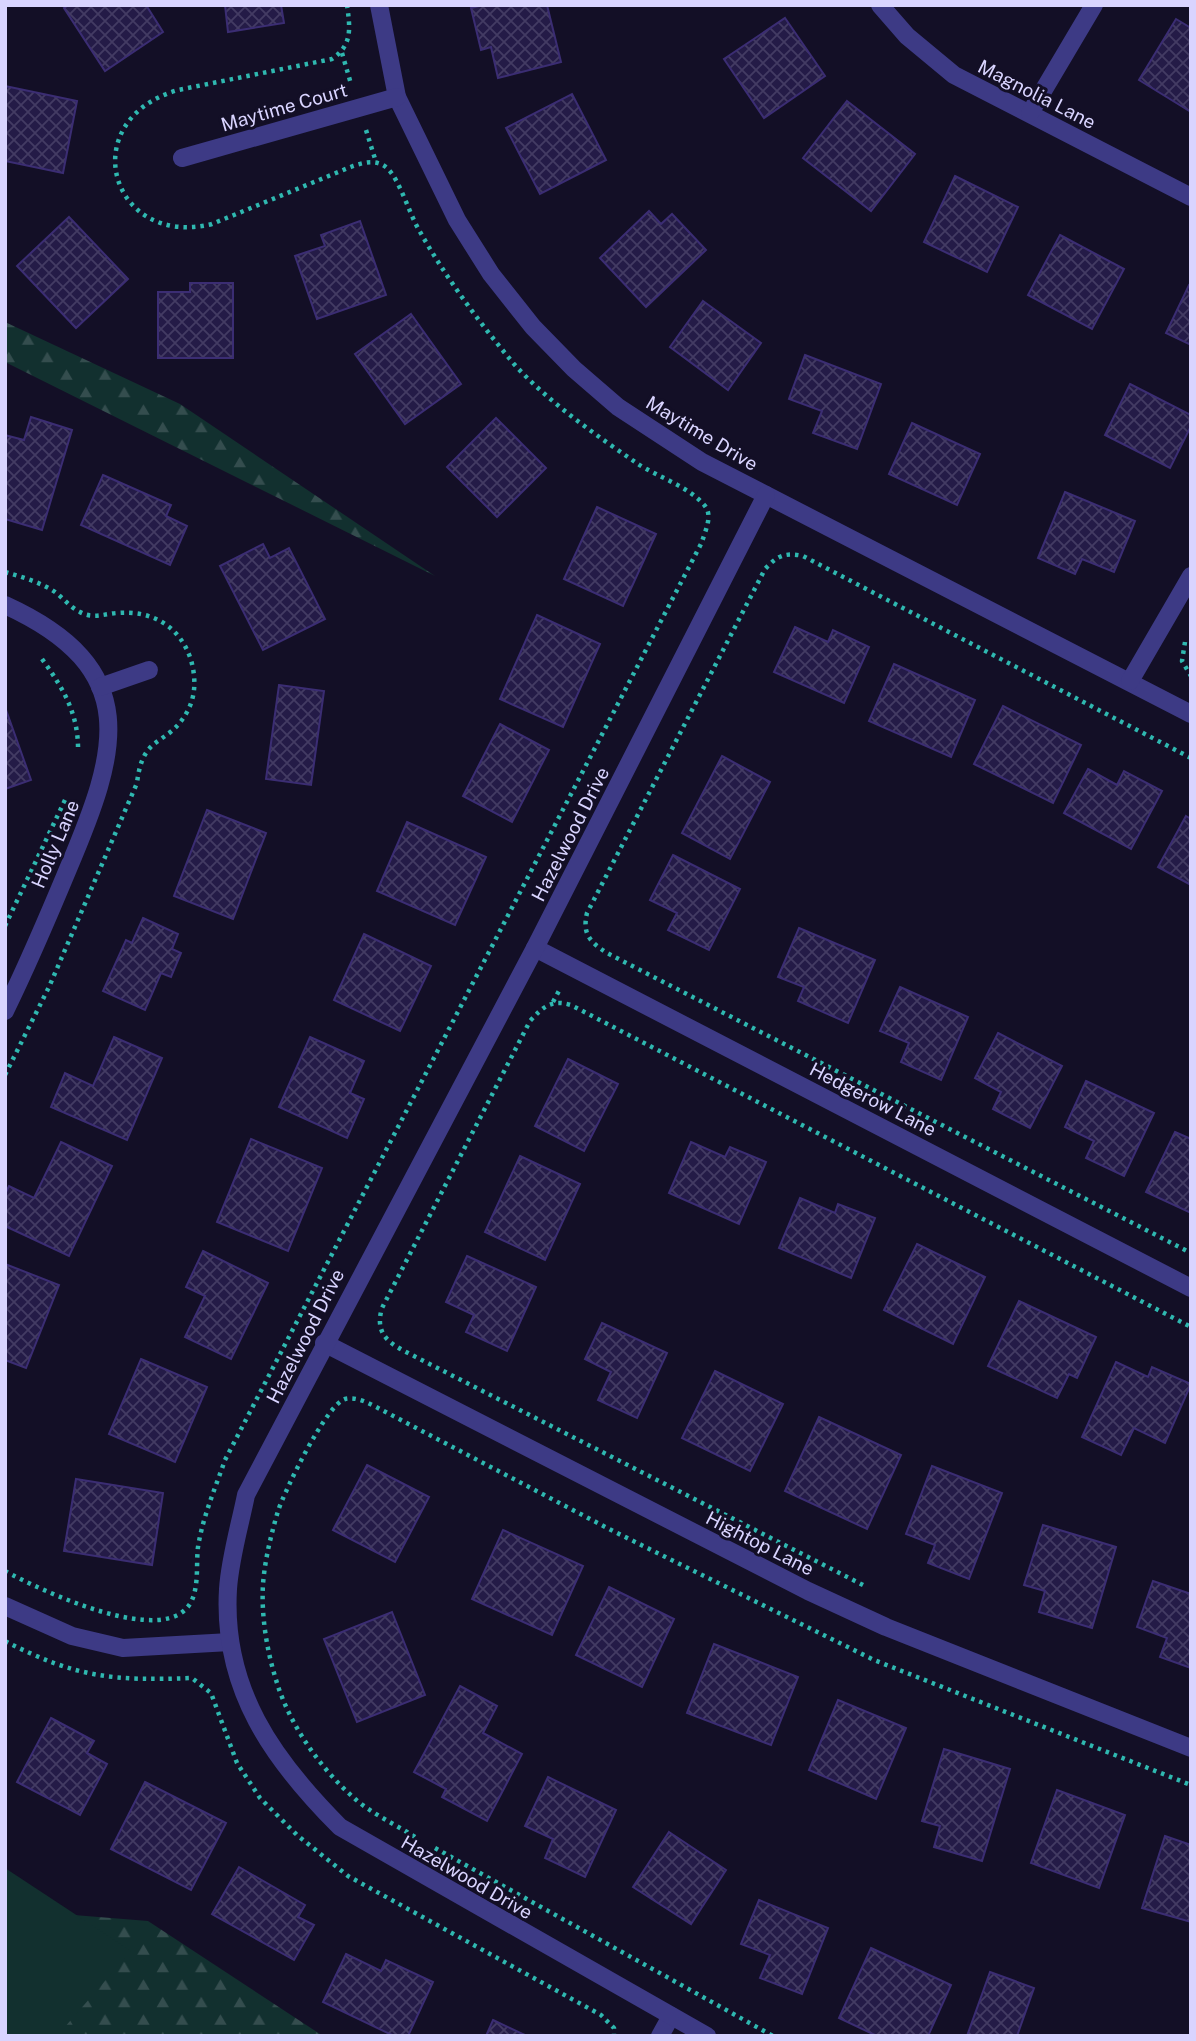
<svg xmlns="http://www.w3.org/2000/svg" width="1196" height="2041" viewBox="0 0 1196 2041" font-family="'Public Sans',sans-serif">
<defs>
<pattern id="forest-firs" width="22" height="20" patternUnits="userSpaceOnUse" patternTransform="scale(1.75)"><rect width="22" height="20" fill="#12302f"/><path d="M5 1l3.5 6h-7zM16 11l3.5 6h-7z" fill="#344d4e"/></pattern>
<pattern id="building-cross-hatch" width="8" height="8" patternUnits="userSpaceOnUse" patternTransform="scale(1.75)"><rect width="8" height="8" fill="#241b47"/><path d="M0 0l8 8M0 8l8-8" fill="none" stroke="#433b63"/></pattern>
</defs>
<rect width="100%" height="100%" fill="#130f26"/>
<g fill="url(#forest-firs)">
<polygon points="5,322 180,404 435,576 5,362"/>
<polygon points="24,1911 148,1921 323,2036 5,2036"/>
</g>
<polygon fill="#12302f" points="5,1868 131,1951 57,2036 5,2036"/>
<g fill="url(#building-cross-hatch)" stroke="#3b2d73" stroke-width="2">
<polygon points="69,5 146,5 163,32 105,71 64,8"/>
<polygon points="225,5 281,5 284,23 228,32"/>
<polygon points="483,5 547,5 561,62 498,78 491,47 481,50 471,8"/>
<polygon points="785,18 825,76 764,118 724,59"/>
<polygon points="1176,19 1191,28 1191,112 1139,80"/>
<polygon points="5,86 77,101 63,173 5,161"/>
<polygon points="572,94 606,160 540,194 506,128"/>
<polygon points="847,101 915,154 871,211 803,158"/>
<polygon points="955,176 1018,207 987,272 924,242"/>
<polygon points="649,211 661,224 672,214 706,250 646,307 600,258"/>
<polygon points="69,217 128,279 76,328 17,266"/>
<polygon points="360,221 386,295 317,319 295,256 325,246 321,235"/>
<polygon points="1060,235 1124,269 1092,329 1028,295"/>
<polygon points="190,283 233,283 233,358 158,358 158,292 190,292"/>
<polygon points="1189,285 1191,286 1191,345 1166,333"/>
<polygon points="703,301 761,343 728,390 670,347"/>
<polygon points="411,314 461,384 405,424 355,354"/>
<polygon points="805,355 881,384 857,449 813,433 822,411 789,399"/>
<polygon points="1130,384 1191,415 1191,426 1170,468 1105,435"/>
<polygon points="31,417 72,430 42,530 5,519 5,435 24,440"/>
<polygon points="496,418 546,468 497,517 447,467"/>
<polygon points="912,423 980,454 957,505 889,474"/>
<polygon points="103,475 171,505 166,516 187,526 170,565 81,525"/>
<polygon points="1065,492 1135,521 1114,572 1082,559 1075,574 1038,558"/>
<polygon points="597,507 656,534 623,606 564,579"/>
<polygon points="263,544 270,558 289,548 325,619 263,650 220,566"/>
<polygon points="537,615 600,644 563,727 500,699"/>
<polygon points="795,627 828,642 833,630 869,647 844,703 774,672"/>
<polygon points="894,664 975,700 951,757 869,721"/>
<polygon points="279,685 324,691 311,785 266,779"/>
<polygon points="1003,706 1081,745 1053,803 974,764"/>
<polygon points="5,707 31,780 5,789"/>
<polygon points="500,724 549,750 512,822 463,796"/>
<polygon points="722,756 770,782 730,859 682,833"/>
<polygon points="1088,769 1117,785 1124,771 1162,791 1131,849 1064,813"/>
<polygon points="207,810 266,833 233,919 174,896"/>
<polygon points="1186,816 1191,819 1191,885 1158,867"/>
<polygon points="407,822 486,857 455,925 377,891"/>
<polygon points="673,855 740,889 709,950 668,930 677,913 650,900"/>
<polygon points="143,918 178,934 172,949 181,953 171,977 161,973 145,1010 103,991 126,940 132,943"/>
<polygon points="799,928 875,960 848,1023 798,1001 804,987 778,977"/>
<polygon points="364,934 431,966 400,1031 334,1000"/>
<polygon points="900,987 968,1017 941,1080 901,1062 909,1043 880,1031"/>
<polygon points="998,1033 1062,1066 1030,1128 993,1109 1001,1092 975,1078"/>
<polygon points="114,1037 162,1058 127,1140 51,1107 65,1073 93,1086"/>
<polygon points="310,1037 364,1061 350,1093 364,1099 347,1138 279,1107"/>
<polygon points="568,1059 618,1084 584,1151 535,1126"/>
<polygon points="1086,1081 1154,1113 1124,1176 1086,1158 1094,1141 1065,1127"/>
<polygon points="1175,1132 1191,1139 1191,1213 1146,1192"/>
<polygon points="251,1139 322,1168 288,1251 217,1222"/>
<polygon points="61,1142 112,1166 69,1256 5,1226 5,1194 9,1186 34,1198"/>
<polygon points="691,1142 725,1157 730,1147 766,1162 739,1224 669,1193"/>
<polygon points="520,1156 580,1184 545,1260 485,1232"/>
<polygon points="800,1198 835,1213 838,1204 875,1218 851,1278 779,1248"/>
<polygon points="917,1244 985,1277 953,1344 884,1310"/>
<polygon points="203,1251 268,1283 231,1359 185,1337 205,1296 186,1287"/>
<polygon points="467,1256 536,1287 507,1351 466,1332 474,1315 446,1302"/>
<polygon points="5,1264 59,1285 26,1368 5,1360"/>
<polygon points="1019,1301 1096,1337 1077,1378 1069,1374 1057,1398 988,1366"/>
<polygon points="602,1323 667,1353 637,1418 598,1400 611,1372 585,1359"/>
<polygon points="141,1359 207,1387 175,1462 109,1434"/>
<polygon points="1116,1362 1148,1377 1152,1367 1191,1384 1165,1443 1134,1428 1121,1455 1082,1437"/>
<polygon points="715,1371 783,1404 750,1471 682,1438"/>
<polygon points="819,1417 901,1455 867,1529 785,1491"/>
<polygon points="367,1465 429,1497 395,1562 333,1530"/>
<polygon points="932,1466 1002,1493 969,1579 928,1563 935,1545 906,1534"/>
<polygon points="76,1479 163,1493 152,1565 64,1551"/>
<polygon points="1043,1525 1116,1547 1092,1628 1039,1612 1045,1591 1024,1585"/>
<polygon points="503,1530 583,1566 552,1635 472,1599"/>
<polygon points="1153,1581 1191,1594 1191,1668 1160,1657 1167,1638 1137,1627"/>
<polygon points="609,1587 674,1619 642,1687 576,1655"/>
<polygon points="392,1612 425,1695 357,1722 324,1639"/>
<polygon points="714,1644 798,1677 771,1745 687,1713"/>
<polygon points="460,1686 497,1706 483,1733 522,1754 487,1821 442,1797 446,1789 414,1772"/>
<polygon points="838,1700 906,1728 876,1799 809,1770"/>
<polygon points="51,1718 94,1741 87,1753 107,1764 80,1815 17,1782"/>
<polygon points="944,1749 1010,1769 982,1861 934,1847 940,1826 922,1821"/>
<polygon points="548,1777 616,1810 585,1877 545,1858 553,1839 525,1826"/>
<polygon points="145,1782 226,1823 191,1890 111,1849"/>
<polygon points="1057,1790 1125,1815 1099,1888 1031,1863"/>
<polygon points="669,1832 726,1870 691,1924 633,1887"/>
<polygon points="1165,1836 1191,1845 1191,1922 1142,1908"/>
<polygon points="239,1867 305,1905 298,1917 314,1925 294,1960 212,1914"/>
<polygon points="759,1900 828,1928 802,1994 760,1978 770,1955 741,1944"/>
<polygon points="871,1948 951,1985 928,2036 877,2036 839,2018"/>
<polygon points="346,1954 381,1971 386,1960 433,1982 408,2036 394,2036 323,2002"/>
<polygon points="990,1972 1034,1988 1017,2036 967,2036"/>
<polygon points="493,2020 527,2036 486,2036"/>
</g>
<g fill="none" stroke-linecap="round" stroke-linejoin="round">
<g stroke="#2fb8b0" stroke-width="4.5" stroke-dasharray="3.5 5" stroke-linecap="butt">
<polyline points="342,53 351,84"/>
<polyline points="366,130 376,162"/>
<path d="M5 572C22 577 40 582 55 592 63 598 71 608 80 612 92 619 104 614 117 613 152 610 180 626 191 660 196 678 196 696 187 712 167 748 143 732 137 783L49 987 5 1075"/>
<polyline points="1185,642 1182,661 1191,676"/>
<path d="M42 659C63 688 79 714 78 752"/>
<path d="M1191 758 803 556C785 552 777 556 765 569L587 913C582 934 590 942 607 953L1191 1253"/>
<polyline points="5,926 66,798"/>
<polyline points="553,1002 561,987"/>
<path d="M5 1571C38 1589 169 1652 192 1600 199 1584 196 1563 198 1547 203 1516 215 1489 225 1460L702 542C705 531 713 516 705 506 690 487 658 477 638 464 597 436 547 401 514 364 479 322 446 278 419 230 409 213 400 181 388 169 378 159 365 162 353 166L212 224C110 249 73 120 178 90L332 59C353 45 350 27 347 5"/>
<path d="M863 1585 412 1355C390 1344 374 1335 382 1308L530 1021C543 1007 551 999 571 1005L1191 1327"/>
<path d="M5 1641C77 1678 113 1681 192 1678L211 1693 237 1763 260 1798 297 1835 348 1876 601 2015 614 2028V2036"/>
<path d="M415 1837C395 1824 370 1813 353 1797 320 1768 290 1725 277 1683 267 1652 261 1616 263 1584 265 1559 271 1535 278 1511 285 1490 326 1405 345 1399 357 1396 370 1404 380 1409L613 1531 874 1660 1191 1785"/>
<polyline points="435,1848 773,2036"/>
</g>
<g stroke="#3d3a85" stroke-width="18">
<polyline points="379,5 397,97 457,220 491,274 533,327 574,369 618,407 702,462 1191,714"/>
<polyline points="880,5 907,36 954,75 1191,197"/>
<polyline points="1030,113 1094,5"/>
<polyline points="182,158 397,97"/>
<path d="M5 605C145 669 118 751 68 869 48 917 28 964 5 1011"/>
<polyline points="1130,681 1191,576"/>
<polyline points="100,687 149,670"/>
<polyline points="535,948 1191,1288"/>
<polyline points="324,1343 808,1591 886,1627 1191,1748"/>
<polyline points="5,1606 72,1636 123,1648 230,1642"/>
<polyline points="660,2036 671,2016"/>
<path d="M707 2036 340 1827C273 1760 222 1689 228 1589 230 1558 240 1525 246 1495L535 948 766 495"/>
</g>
</g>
<g text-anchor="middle" stroke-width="6" stroke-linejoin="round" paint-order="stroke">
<g font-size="19" fill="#d9d4ff" stroke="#130f26">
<text transform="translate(1037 94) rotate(27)" y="7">Magnolia Lane</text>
<text transform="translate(284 107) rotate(-16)" y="7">Maytime Court</text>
<text transform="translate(702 433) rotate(31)" y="7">Maytime Drive</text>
<text transform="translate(570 834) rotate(-63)" y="7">Hazelwood Drive</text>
<text transform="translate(55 844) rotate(-67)" y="7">Holly Lane</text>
<text transform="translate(873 1099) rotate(27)" y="7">Hedgerow Lane</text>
<text transform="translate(305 1336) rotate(-63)" y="7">Hazelwood Drive</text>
<text transform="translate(760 1543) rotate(27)" y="7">Hightop Lane</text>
<text transform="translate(467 1877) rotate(30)" y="7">Hazelwood Drive</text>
</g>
</g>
<rect width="1196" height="2041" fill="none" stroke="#d9d4ff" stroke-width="14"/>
</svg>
